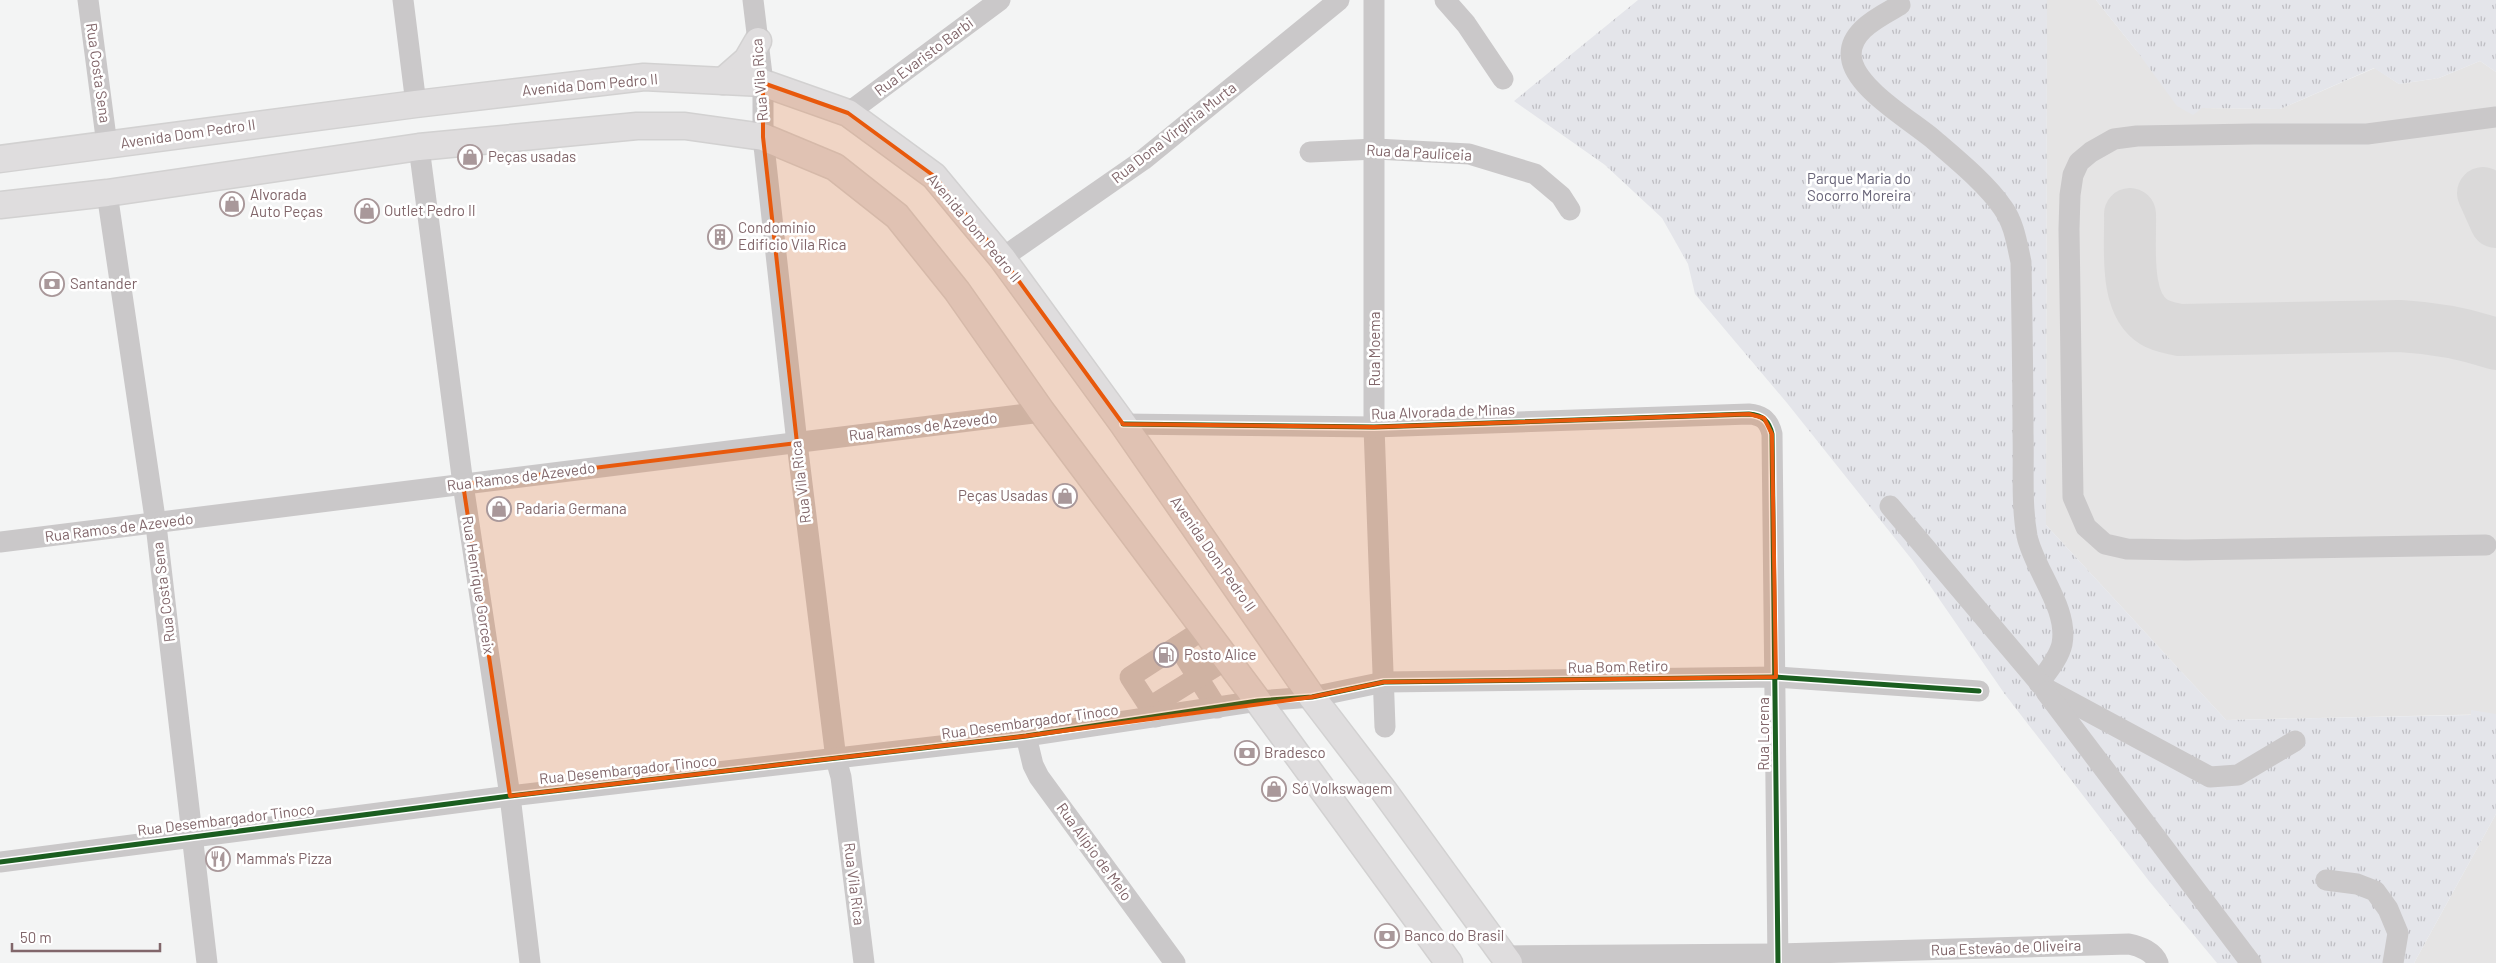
<svg xmlns="http://www.w3.org/2000/svg" width="2496" height="963" viewBox="0 0 2496 963" font-family="Barlow,sans-serif">
<defs>
<pattern id="park-tufts" width="24" height="20" patternUnits="userSpaceOnUse" patternTransform="scale(1.25)"><rect width="24" height="20" fill="#e4e5ea"/><path d="M3 7l-1-3M5 7V3M7 7l1-3M15 17l-1-3M17 17v-4M19 17l1-3" fill="none" stroke="#bebdc2"/></pattern>
</defs>
<rect width="100%" height="100%" fill="#f3f4f4"/>
<g fill="#e5e4e4">
<polygon points="2047,0 2096,0 2136,50 2202,108 2280,109 2375,68 2399,84 2439,78 2480,61 2496,72 2496,714 2226,720 2046,525"/>
<polygon points="2496,814 2496,963 2414,963"/>
</g>
<g fill="url(#park-tufts)">
<polygon points="1638,0 2047,0 2046,525 2226,720 2471,715 2471,710 2496,714 2496,814 2414,963 2217,963 2149,881 2004,693 1913,561 1787,403 1695,294 1688,264 1662,218 1605,165 1514,101"/>
<polygon points="2096,0 2496,0 2496,72 2480,61 2439,78 2399,84 2374,68 2280,109 2202,108 2193,115 2177,106 2136,50"/>
</g>
<g fill="none" stroke-linecap="round" stroke-linejoin="round">
<g stroke="#dad9d9" stroke-width="52">
<polyline points="2483,193 2496,222"/>
<path d="M2130 214C2131 245 2123 303 2154 322 2162 327 2171 328 2180 330L2400 326C2434 328 2464 333 2496 344"/>
</g>
<defs>
<g id="major">
<polyline points="723,81 747,60 758,41"/>
<polyline points="0,159 416,104 644,77 763,83 848,113 934,176 1002,258 1123,424 1312,697 1384,791 1509,963"/>
<polyline points="0,205 107,193 419,147 637,126 685,126 763,137 835,167 897,216 957,291 1042,412 1258,701 1449,963"/>
</g>
</defs>
<use href="#major" stroke="#d2d1d1" stroke-width="29"/>
<g stroke="#cac8c9" stroke-width="21">
<polyline points="88,0 107,145"/>
<polyline points="403,0 416,104"/>
<polyline points="753,0 763,83 763,137 797,443 836,759 841,777 864,963"/>
<polyline points="1374,0 1374,427 1385,727"/>
<polyline points="1445,0 1466,24 1503,79"/>
<path d="M1900 5C1881 16 1845 32 1852 61 1859 90 1910 120 1933 139 1955 158 1987 184 2003 208 2014 223 2017 244 2021 262 2022 319 2023 376 2023 433 2024 467 2021 503 2027 536 2034 570 2069 608 2062 644 2059 658 2047 672 2039 683"/>
<polyline points="848,113 1000,0"/>
<polyline points="419,147 463,484 510,796 530,963"/>
<polyline points="1310,152 1376,149 1469,154 1535,174 1561,196 1570,210"/>
<polyline points="107,193 156,525 207,963"/>
<polyline points="1002,258 1143,160 1339,0"/>
<path d="M1123 424 1374 427 1749 414C1763 415 1769 421 1772 434L1778 963"/>
<polyline points="1890,506 2043,687 2210,777 2238,775 2295,741"/>
<polyline points="0,542 1042,412"/>
<polyline points="2486,545 2186,550 2127,549 2105,544 2086,527 2073,497 2069,229 2070,195 2073,175 2079,162 2091,152 2114,139 2137,136 2254,134 2367,134 2496,117"/>
<polyline points="1178,646 1217,708"/>
<polyline points="2046,692 2251,963"/>
<polyline points="1150,707 1227,659"/>
<polyline points="1156,717 1130,677 1204,629"/>
<polyline points="1026,736 1033,765 1039,777 1175,963"/>
<polyline points="0,862 510,796 1026,736 1258,701 1312,697 1384,682 1776,677 1979,691"/>
<polyline points="2326,880 2357,884 2375,891 2388,909 2398,933 2393,963"/>
<path d="M1503 956 1778 954 2129 944C2140 946 2154 952 2158 963"/>
</g>
<use href="#major" stroke="#dfddde" stroke-width="26"/>
<defs>
<g id="cycleway">
<path d="M1123 424 1374 427 1749 414C1763 415 1769 421 1772 434L1778 963"/>
<polyline points="0,862 510,796 1026,736 1258,701 1312,697 1384,682 1776,677 1979,691"/>
</g>
</defs>
<use href="#cycleway" stroke="#fff" stroke-width="8"/>
<use href="#cycleway" stroke="#1b5e20" stroke-width="5"/>
</g>
<path fill="#e8590c" fill-opacity="0.2" stroke="#e8590c" stroke-width="4" stroke-linejoin="round" d="M763 83 848 113 934 176 1002 258 1123 424 1374 427 1749 414 1764 418 1772 434 1776 677 1384 682 1312 697 1026 736 510 796 463 484 797 443 763 137Z"/>
<defs>
<symbol id="shop-ring" viewBox="-11 -11 22 22"><circle r="9.5" fill="#fff" stroke="#a9989a" stroke-width="1.5"/><path d="M-5-2.5h2.3a2.7 3.5 0 0 1 5.4 0H5L5.5 6h-11ZM-1.5-2.5h3a1.5 2.3 0 0 0-3 0Z" fill="#a9989a"/></symbol>
<symbol id="building-ring" viewBox="-11 -11 22 22"><circle r="9.5" fill="#fff" stroke="#a9989a" stroke-width="1.5"/><path d="M-4-6H4V6H1V3H-1V6H-4ZM-2.5-4.3h1.7v1.8h-1.7ZM.8-4.3h1.7v1.8H.8ZM-2.5-1h1.7V.8h-1.7ZM.8-1h1.7V.8H.8Z" fill="#a9989a"/></symbol>
<symbol id="bank-ring" viewBox="-11 -11 22 22"><circle r="9.5" fill="#fff" stroke="#a9989a" stroke-width="1.5"/><path d="M-6-4H6V4H-6ZM0-2.3a2.3 2.3 0 1 0 0 4.6a2.3 2.3 0 1 0 0-4.6Z" fill="#a9989a"/></symbol>
<symbol id="fuel-ring" viewBox="-11 -11 22 22"><circle r="9.5" fill="#fff" stroke="#a9989a" stroke-width="1.5"/><path d="M-5.5-6h7V0h2V4h1.3V-2.5L3-4.5l.8-.8L6-3V5H2.5V1h-1V6h-7ZM-4.2-4.7v3.2H.2V-4.7Z" fill="#a9989a"/></symbol>
<symbol id="restaurant-ring" viewBox="-11 -11 22 22"><circle r="9.5" fill="#fff" stroke="#a9989a" stroke-width="1.5"/><path d="M-5-6h1v4h1v-4h1v4h1v-4h1v5L-1.5 .5V6h-2V.5L-5-1ZM5-6V6H3V1.5H1.5Q1.5-4 5-6Z" fill="#a9989a"/></symbol>
</defs>
<g fill-rule="evenodd">
<use href="#shop-ring" x="456" y="143" width="28" height="28"/>
<use href="#shop-ring" x="218" y="190" width="28" height="28"/>
<use href="#shop-ring" x="353" y="197" width="28" height="28"/>
<use href="#building-ring" x="706" y="223" width="28" height="28"/>
<use href="#bank-ring" x="38" y="270" width="28" height="28"/>
<use href="#shop-ring" x="1051" y="482" width="28" height="28"/>
<use href="#shop-ring" x="485" y="495" width="28" height="28"/>
<use href="#fuel-ring" x="1152" y="641" width="28" height="28"/>
<use href="#bank-ring" x="1233" y="739" width="28" height="28"/>
<use href="#shop-ring" x="1260" y="775" width="28" height="28"/>
<use href="#restaurant-ring" x="204" y="845" width="28" height="28"/>
<use href="#bank-ring" x="1373" y="922" width="28" height="28"/>
</g>
<g text-anchor="middle" stroke-width="5" stroke-linejoin="round" paint-order="stroke">
<g font-size="15" fill="#81666a" stroke="#fff">
<text transform="translate(924 57) rotate(-37)" y="5">Rua Evaristo Barbi</text>
<text transform="translate(98 73) rotate(82)" y="5">Rua Costa Sena</text>
<text transform="translate(760 80) rotate(-94)" y="5">Rua Vila Rica</text>
<text transform="translate(590 85) rotate(-5)" y="5">Avenida Dom Pedro II</text>
<text transform="translate(1174 133) rotate(-38)" y="5">Rua Dona Virgínia Murta</text>
<text transform="translate(188 134) rotate(-8)" y="5">Avenida Dom Pedro II</text>
<text transform="translate(1419 153) rotate(3)" y="5">Rua da Pauliceia</text>
<text transform="translate(974 228) rotate(50)" y="5">Avenida Dom Pedro II</text>
<text transform="translate(1375 349) rotate(-90)" y="5">Rua Moema</text>
<text transform="translate(1443 412) rotate(-2)" y="5">Rua Alvorada de Minas</text>
<text transform="translate(923 427) rotate(-7)" y="5">Rua Ramos de Azevedo</text>
<text transform="translate(521 477) rotate(-7)" y="5">Rua Ramos de Azevedo</text>
<text transform="translate(801 482) rotate(-97)" y="5">Rua Vila Rica</text>
<text transform="translate(119 528) rotate(-7)" y="5">Rua Ramos de Azevedo</text>
<text transform="translate(1213 554) rotate(55)" y="5">Avenida Dom Pedro II</text>
<text transform="translate(478 585) rotate(81)" y="5">Rua Henrique Gorceix</text>
<text transform="translate(164 592) rotate(-97)" y="5">Rua Costa Sena</text>
<text transform="translate(1618 667) rotate(-1)" y="5">Rua Bom Retiro</text>
<text transform="translate(1030 722) rotate(-8)" y="5">Rua Desembargador Tinoco</text>
<text transform="translate(1764 734) rotate(-90)" y="5">Rua Lorena</text>
<text transform="translate(628 770) rotate(-6)" y="5">Rua Desembargador Tinoco</text>
<text transform="translate(226 820) rotate(-7)" y="5">Rua Desembargador Tinoco</text>
<text transform="translate(1094 852) rotate(54)" y="5">Rua Alípio de Melo</text>
<text transform="translate(854 884) rotate(83)" y="5">Rua Vila Rica</text>
<text transform="translate(2006 948) rotate(-2)" y="5">Rua Estevão de Oliveira</text>
</g>
<g font-size="15" fill="#81666a" stroke="#fff" text-anchor="start">
<text x="488" y="162">Peças usadas</text>
<text x="250" y="200">Alvorada<tspan x="250" dy="17">Auto Peças</tspan></text>
<text x="384" y="216">Outlet Pedro II</text>
<text x="738" y="233">Condominio<tspan x="738" dy="17">Edificio Vila Rica</tspan></text>
<text x="70" y="289">Santander</text>
<text x="1048" y="501" text-anchor="end">Peças Usadas</text>
<text x="516" y="514">Padaria Germana</text>
<text x="1184" y="660">Posto Alice</text>
<text x="1264" y="758">Bradesco</text>
<text x="1292" y="794">Só Volkswagem</text>
<text x="236" y="864">Mamma's Pizza</text>
<text x="1404" y="941">Banco do Brasil</text>
</g>
<g font-size="15" fill="#686478" stroke="#fff">
<text x="1859" y="184">Parque Maria do<tspan x="1859" dy="17">Socorro Moreira</tspan></text>
</g>
</g>
<path d="M12 943v8h148v-8" fill="none" stroke="#81666a" stroke-width="2.5"/>
<text x="20" y="943" font-size="15" fill="#81666a" stroke="#ffffff" stroke-width="4" paint-order="stroke">50 m</text>
</svg>
